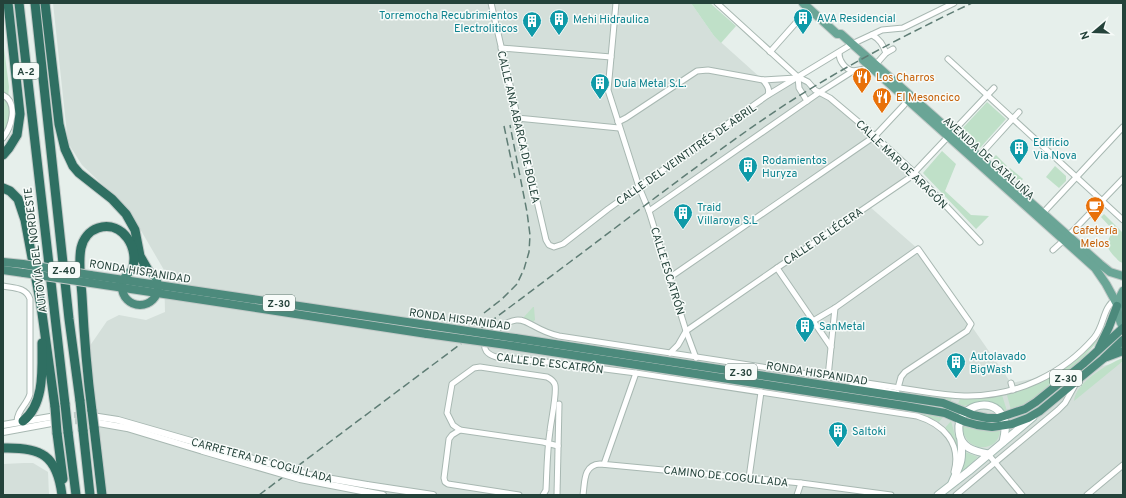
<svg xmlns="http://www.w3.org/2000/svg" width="1126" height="498" viewBox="0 0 1126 498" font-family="Overpass,sans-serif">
<rect width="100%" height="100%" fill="#e6efeb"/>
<g fill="#d4dfda">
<polygon points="53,3 691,3 714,36 763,80 798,77 820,92 875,136 915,173 869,206 918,249 1011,383 1123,362 1123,495 107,495 87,350 107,321 119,315 146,320 165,312 164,270 129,210 82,165 68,143"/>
<polygon points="24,463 33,463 48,472 49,495 3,495 3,464"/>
</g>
<g fill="#bfe0c8">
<polygon points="691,3 710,3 736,26 721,43 714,36"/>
<polygon points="3,40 9,87 8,99 12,114 3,138"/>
<polygon points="987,102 1006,119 980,148 961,130"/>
<polygon points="942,151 956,164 945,191 971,215 989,216 976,229 923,173"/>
<polygon points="996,155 1007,166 1005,169 993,158"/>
<polygon points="1055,166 1066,176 1066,181 1059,188 1046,177"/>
<polygon points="1010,168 1023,179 1020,182 1007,171"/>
<path d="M1104 214 1123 233V263C1119 262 1118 260 1115 257 1104 246 1107 243 1113 230L1101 217Z"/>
<polygon points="534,307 535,320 532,323 523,318 533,307"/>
<path d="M1104 327H1106L1097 342 1083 358 1038 396 1024 405 1011 410 1007 395C1044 383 1085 363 1104 327Z"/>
<path d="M1123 358V361L1074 401C1075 383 1107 364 1123 358Z"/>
<polygon points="910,392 952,398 950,403 910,394 909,393"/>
<path d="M1002 395 1007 411C998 409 992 402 983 401 973 401 966 408 957 406L960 399 985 398Z"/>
<polygon points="908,411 943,417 939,422 926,416"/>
<polygon points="951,421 958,446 958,454 953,440 945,428"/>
<path d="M964 425 984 430H1000C1000 452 966 455 962 427Z"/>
<polygon points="965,452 978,457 967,467 966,470 960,474 964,463"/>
</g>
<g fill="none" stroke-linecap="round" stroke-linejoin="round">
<g stroke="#bfccc8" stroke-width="6" stroke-dasharray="6 3" stroke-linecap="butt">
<polyline points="56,416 75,415 92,416"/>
<polyline points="57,422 80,421 93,422"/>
</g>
<defs>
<g id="minor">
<polyline points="491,3 546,240 549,245 554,247 563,244 608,209 768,95 852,44 882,30 903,28 954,3"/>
<polyline points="616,3 608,90 639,187 649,211 686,331 696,358"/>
<polyline points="717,3 798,77 808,82 815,90 830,98 875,136 915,173 980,242"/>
<path d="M872 35C880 39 883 45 886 53"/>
<polyline points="501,48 611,57"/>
<polyline points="770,52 809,8"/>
<path d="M839 53C839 61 845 69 853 71"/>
<polyline points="948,59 1123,220"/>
<polyline points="798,77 799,88 807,101"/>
<path d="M763 80C767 85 770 89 768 95"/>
<path d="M3 95C19 103 11 128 3 138"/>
<polyline points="517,118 619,128"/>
<polyline points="618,122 626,118 697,71 708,70 763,80 796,78"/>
<polyline points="979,156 1019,112"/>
<polyline points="649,211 820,92 853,71 865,69 878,62 886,53 893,49"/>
<polyline points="1043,213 1123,127"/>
<polyline points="1068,236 1123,179"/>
<polyline points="1053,250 1064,240"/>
<polyline points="777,268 831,347"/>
<polyline points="669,278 875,136 904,105 908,98"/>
<path d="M3 286C13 288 26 287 30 299V394C27 405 17 410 17 422"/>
<polyline points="813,321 835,308 918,249 971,324 967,331 905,372 901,377 898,388"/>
<path d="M490 335C526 305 523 328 559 336L926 392C940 394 954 396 968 396 1017 396 1063 374 1094 338 1105 325 1102 308 1116 299"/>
<path d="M485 341C483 350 487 354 496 357L566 364 636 373 917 416C943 424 962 443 954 472"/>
<polyline points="670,353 678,345 686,331 777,268 909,178 994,88"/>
<polyline points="828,377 835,308"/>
<polyline points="1011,383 1013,390"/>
<polyline points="852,384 897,393"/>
<polyline points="460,430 452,435 449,439 444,478 445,482 448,484 519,495"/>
<polyline points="988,454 1022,495"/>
<polyline points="604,464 636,373"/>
<polyline points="749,478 761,392"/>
<path d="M543 495 546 490C547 470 547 451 550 431 551 421 557 394 555 385 554 381 551 379 547 377L480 367 474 368 452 384 447 413 453 425 460 430 543 442 558 446"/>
<polyline points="557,495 559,404"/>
<path d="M583 495C585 482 583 465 600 464L801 483 891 495"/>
<polyline points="797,495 801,483"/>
<polyline points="956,495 1058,410 1065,403 1075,385"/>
<polyline points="1087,495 1123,465"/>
</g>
<g id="tertiary">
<polyline points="92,416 118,420 205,445"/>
<polyline points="93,422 127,428 203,451"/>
<polyline points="3,425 56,416"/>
<polyline points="3,432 57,422"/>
<polyline points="367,485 433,495"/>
<polyline points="367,492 383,495"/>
</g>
<g id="secondary">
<path d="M988 454C974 451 960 448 959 431 956 407 992 394 1003 417 1007 425 1005 434 1003 442"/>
<path d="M952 483C960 464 963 463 961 441"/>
<polyline points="938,495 969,471 1033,417"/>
</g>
<g id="primary">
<polyline points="803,3 837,34 841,34 1100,264 1110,272 1123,276"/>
<polyline points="863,60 1095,268 1106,284 1118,306"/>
<path d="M1123 291C1116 303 1116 315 1123 327"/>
</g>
<g id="trunk">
<polyline points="3,262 23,264"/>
<circle cx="140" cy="287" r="18"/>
<polyline points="3,270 24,273"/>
<polyline points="90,275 434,326"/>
<polyline points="91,283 427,334"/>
<polyline points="515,338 943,403 973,415 987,418 998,418 1025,409 1036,402 1083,364 1123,328"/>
<polyline points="513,346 905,406 945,413 966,422 977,425 992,427 1012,424 1028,418 1040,411 1103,359 1123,340"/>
<polyline points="1099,348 1109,327 1117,306"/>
<polyline points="1107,357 1123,351"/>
</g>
<g id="motorway">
<polyline points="19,3 65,404"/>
<polyline points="35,3 69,319 80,401"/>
<polyline points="45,3 59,124 65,149 73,166 79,173 112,199 126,214 135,230 140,256 148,270"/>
<polyline points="3,155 9,148 17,135 20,114 8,3"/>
<polyline points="3,188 10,191 18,199 25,220 41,306 55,407"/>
<path d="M92 411C87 373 84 335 82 296 81 281 78 263 81 248 83 239 89 231 98 228 123 220 140 249 132 270"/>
<path d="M23 421C45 404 42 368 42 343"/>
<polyline points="94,427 102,495"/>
<polyline points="83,430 90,495"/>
<polyline points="68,432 76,495"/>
<polyline points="57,433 63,479"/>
<path d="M3 448C41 447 57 455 62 495"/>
</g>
</defs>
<use href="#minor" stroke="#a8b8b2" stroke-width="7"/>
<use href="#tertiary" stroke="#a8b8b2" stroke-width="8"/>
<use href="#secondary" stroke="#a4bbb3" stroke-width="9"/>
<use href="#primary" stroke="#c2cac8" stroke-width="10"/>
<use href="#trunk" stroke="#c2cac8" stroke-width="10"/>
<use href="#motorway" stroke="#c2cac8" stroke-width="11"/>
<use href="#minor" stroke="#fff" stroke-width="5"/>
<use href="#tertiary" stroke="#fff" stroke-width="6"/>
<use href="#secondary" stroke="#fff" stroke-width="7"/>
<use href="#primary" stroke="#6aa596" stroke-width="8"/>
<use href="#trunk" stroke="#4c8a7c" stroke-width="8"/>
<use href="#motorway" stroke="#2f6f62" stroke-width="9"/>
<g stroke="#5f7d75" stroke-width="1.5" stroke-dasharray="8 4" stroke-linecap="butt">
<polyline points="504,126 515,178"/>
<polyline points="484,313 502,299 517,284 524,269 529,252 530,235 527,212 510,125"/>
<path d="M259 495C363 417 466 340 570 262 638 211 706 158 777 110 839 69 905 35 972 3"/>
</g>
<defs>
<g id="tertiary-bridge">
<polyline points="205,445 309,475 367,485"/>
<polyline points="203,451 300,479 367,492"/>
</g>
<g id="trunk-bridge">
<polyline points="23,264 90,275"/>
<polyline points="24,273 91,283"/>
<polyline points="434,326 515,338"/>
<polyline points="427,334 513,346"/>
</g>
<g id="motorway-bridge">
<polyline points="80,401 83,430"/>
<polyline points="65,404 68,432"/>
<polyline points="55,407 57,433"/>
<polyline points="92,411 94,427"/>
</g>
</defs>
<use href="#tertiary-bridge" stroke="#a8b8b2" stroke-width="8" stroke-linecap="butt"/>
<use href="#trunk-bridge" stroke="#c2cac8" stroke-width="10" stroke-linecap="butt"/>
<use href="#motorway-bridge" stroke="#c2cac8" stroke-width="11" stroke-linecap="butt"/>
<use href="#tertiary-bridge" stroke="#fff" stroke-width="6"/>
<use href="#trunk-bridge" stroke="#4c8a7c" stroke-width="8"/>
<use href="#motorway-bridge" stroke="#2f6f62" stroke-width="9"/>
</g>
<defs>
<symbol id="building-pin" viewBox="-11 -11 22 30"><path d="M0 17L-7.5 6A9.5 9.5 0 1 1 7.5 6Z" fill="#0f9aa8" stroke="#f7fbf9"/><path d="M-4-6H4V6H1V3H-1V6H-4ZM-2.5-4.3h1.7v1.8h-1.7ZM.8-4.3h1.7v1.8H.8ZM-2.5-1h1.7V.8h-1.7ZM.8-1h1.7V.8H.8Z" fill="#fff"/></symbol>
<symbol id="restaurant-pin" viewBox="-11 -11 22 30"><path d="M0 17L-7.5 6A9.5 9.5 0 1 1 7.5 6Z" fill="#e8710a" stroke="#f7fbf9"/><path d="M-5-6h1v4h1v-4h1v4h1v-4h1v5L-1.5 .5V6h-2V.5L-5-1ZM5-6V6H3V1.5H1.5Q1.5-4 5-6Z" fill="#fff"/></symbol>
<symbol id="cafe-pin" viewBox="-11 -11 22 30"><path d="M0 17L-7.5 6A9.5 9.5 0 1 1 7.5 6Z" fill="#e8710a" stroke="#f7fbf9"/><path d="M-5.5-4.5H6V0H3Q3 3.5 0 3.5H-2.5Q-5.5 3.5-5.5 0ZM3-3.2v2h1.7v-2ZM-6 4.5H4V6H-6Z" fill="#fff"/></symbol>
</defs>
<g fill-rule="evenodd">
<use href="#building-pin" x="792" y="7" width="22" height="30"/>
<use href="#building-pin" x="548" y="8" width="22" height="30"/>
<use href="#building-pin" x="521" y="10" width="22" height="30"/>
<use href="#restaurant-pin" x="851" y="66" width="22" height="30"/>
<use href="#building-pin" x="589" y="72" width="22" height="30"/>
<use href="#restaurant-pin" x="871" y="86" width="22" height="30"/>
<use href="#building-pin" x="1008" y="137" width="22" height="30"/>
<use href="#building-pin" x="737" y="155" width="22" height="30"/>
<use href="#cafe-pin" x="1084" y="195" width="22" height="30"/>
<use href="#building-pin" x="672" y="202" width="22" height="30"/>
<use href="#building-pin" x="794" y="315" width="22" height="30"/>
<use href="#building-pin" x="945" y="351" width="22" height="30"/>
<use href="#building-pin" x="827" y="420" width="22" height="30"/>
</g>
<g text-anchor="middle" stroke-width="3" stroke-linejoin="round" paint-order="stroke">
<g fill="#f7fbf9" stroke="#637a73" stroke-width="1">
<rect x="13" y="63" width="26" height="16" rx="3"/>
<rect x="48" y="262" width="32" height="16" rx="3"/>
<rect x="263" y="295" width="32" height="16" rx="3"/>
<rect x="725" y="364" width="32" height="16" rx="3"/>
<rect x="1050" y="370" width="32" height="16" rx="3"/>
</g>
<g font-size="10" font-weight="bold" fill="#24423a">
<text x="26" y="75">A-2</text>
<text x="64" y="274">Z-40</text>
<text x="279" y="307">Z-30</text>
<text x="741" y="376">Z-30</text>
<text x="1066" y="382">Z-30</text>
</g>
<g font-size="11" fill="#0d838f" stroke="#f7fbf9" text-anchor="start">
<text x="518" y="19" text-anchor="end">Torremocha Recubrimientos<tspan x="518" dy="13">Electroliticos</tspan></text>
<text x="817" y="22">AVA Residencial</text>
<text x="573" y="23">Mehi Hidraulica</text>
<text x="614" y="87">Dula Metal S.L.</text>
<text x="1033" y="146">Edificio<tspan x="1033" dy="13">Via Nova</tspan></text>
<text x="762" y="164">Rodamientos<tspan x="762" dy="13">Huryza</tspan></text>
<text x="697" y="211">Traid<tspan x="697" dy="13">Villaroya S.L</tspan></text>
<text x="819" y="330">SanMetal</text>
<text x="970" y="360">Autolavado<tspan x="970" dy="13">BigWash</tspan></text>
<text x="852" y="435">Saltoki</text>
</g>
<g font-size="11" fill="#c56008" stroke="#f7fbf9" text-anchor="start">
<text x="876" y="81">Los Charros</text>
<text x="896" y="101">El Mesoncico</text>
<text x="1095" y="234" text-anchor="middle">Cafetería<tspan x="1095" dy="13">Melos</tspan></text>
</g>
<g font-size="11" fill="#24423a" stroke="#f7fbf9">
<text transform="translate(519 127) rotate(77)" y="4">CALLE ANA ABARCA DE BOLEA</text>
<text transform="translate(686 154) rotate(-35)" y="4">CALLE DEL VEINTITRÉS DE ABRIL</text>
<text transform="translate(989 158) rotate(42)" y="4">AVENIDA DE CATALUÑA</text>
<text transform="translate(902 164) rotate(44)" y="4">CALLE MAR DE ARAGÓN</text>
<text transform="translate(823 236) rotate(-34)" y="4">CALLE DE LÉCERA</text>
<text transform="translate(35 250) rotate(-97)" y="4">AUTOVÍA DEL NORDESTE</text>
<text transform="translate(140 271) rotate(9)" y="4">RONDA HISPANIDAD</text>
<text transform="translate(668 271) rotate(73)" y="4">CALLE ESCATRÓN</text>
<text transform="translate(460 319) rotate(8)" y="4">RONDA HISPANIDAD</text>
<text transform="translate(550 363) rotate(7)" y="4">CALLE DE ESCATRÓN</text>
<text transform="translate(817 373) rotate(9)" y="4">RONDA HISPANIDAD</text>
<text transform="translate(262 460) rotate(15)" y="4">CARRETERA DE COGULLADA</text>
<text transform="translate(726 476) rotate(6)" y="4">CAMINO DE COGULLADA</text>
</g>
</g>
<rect width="1126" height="498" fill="none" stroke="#24423a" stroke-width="8"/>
<g transform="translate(1094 32) rotate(251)" stroke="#f7fbf9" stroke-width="3" paint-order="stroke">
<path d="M0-3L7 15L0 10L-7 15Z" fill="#24423a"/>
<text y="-6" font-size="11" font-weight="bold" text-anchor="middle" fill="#24423a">N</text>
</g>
</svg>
